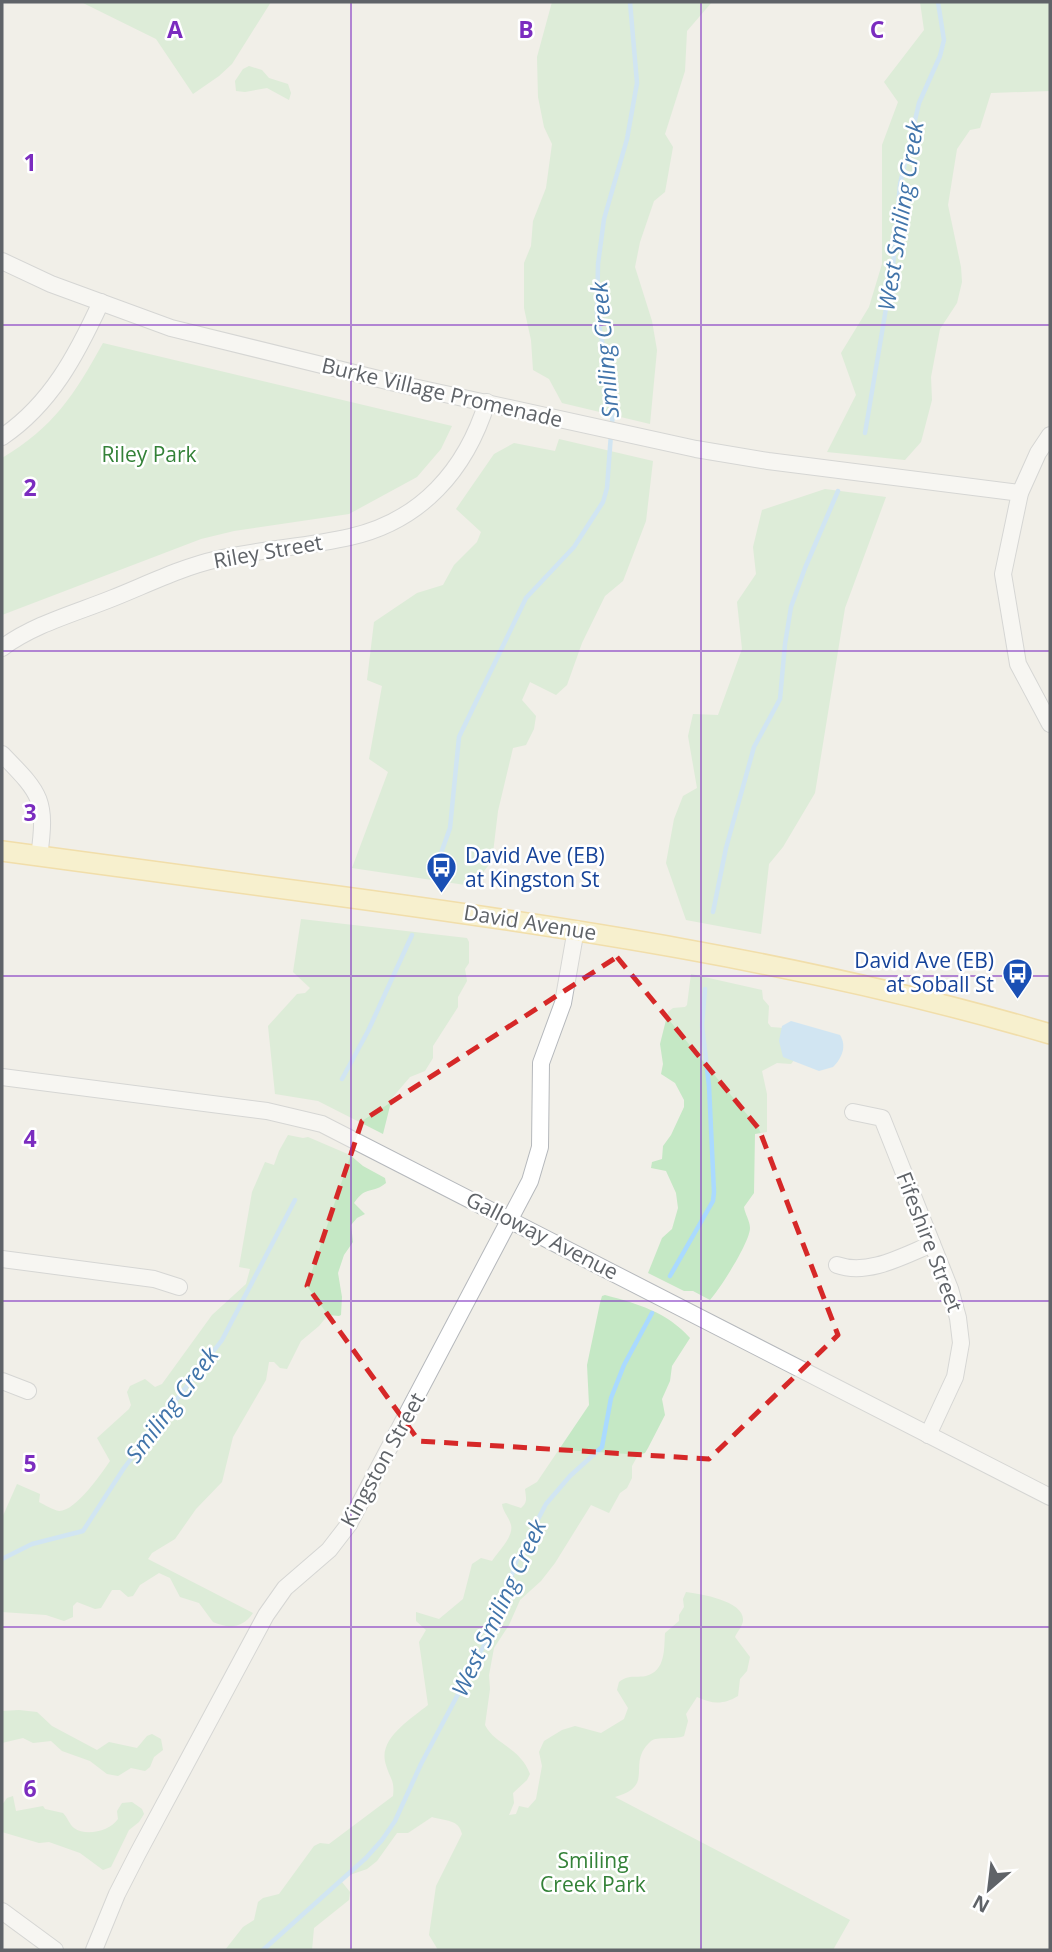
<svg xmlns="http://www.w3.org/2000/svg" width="1052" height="1952" viewBox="0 0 1052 1952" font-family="'Open Sans',sans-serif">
<rect width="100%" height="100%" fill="#f1efe8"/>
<g fill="#c5e8c5">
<polygon points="81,2 271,2 232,64 219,76 193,94 156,39"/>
<polygon points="552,2 712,2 687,31 685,71 665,134 673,147 665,192 654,201 640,242 635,267 652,321 657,350 650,424 562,403 549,379 533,370 531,340 524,308 524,263 531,246 533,221 546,188 552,144 544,127 538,97 537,57"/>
<polygon points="920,2 1050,2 1050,91 991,93 980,128 970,130 957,149 948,205 961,267 962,282 957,303 940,329 931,377 932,400 921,442 905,460 827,452 856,395 841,353 869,307 882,264 882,145 898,102 884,82 924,30"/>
<polygon points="249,66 262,70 269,78 288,84 291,93 289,100 267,88 245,92 236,91 235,81 243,69"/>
<path d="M103 343 452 426 441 449 417 477 349 514 234 531 201 539 2 615V458C53 428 75 394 103 343Z"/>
<polygon points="559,439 653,461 646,521 623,581 605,596 582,643 567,685 556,695 530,682 522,700 536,716 534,729 526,745 513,748 498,811 492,861 472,886 352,868 388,772 369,759 382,686 367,680 374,622 417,593 443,585 454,565 477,542 481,532 456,509 494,454 514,443 555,451"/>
<polygon points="825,489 886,497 845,608 815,793 783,847 769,864 761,934 686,920 666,863 674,819 683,796 697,788 688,736 693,714 718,715 742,649 737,602 756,574 753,547 762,510"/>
<polygon points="301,919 467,938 469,942 469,963 465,969 467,981 458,997 458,1007 433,1046 433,1058 425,1071 410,1077 392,1098 383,1134 318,1101 275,1094 268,1026 297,994 305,993 310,988 293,972"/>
<path d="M691 974 762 990 763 999 769 1006 768 1023 771 1027 784 1028 795 1059 791 1064 777 1063 762 1071 767 1094V1132L755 1134 754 1193 744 1207C745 1214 750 1221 750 1228 750 1242 720 1289 710 1300L693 1291H684L648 1273 662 1238 672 1229 678 1208 676 1193 666 1171 651 1168 652 1162 662 1159 663 1146 671 1135 684 1107V1100L675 1083 661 1074 663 1064 660 1044 668 1012 673 1008 685 1007 687 1005Z"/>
<path d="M288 1135 303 1138 308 1137 350 1155 363 1166 385 1178 386 1183C373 1194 366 1185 354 1203L365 1214 357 1218 351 1225 353 1242 344 1255 338 1273 342 1297 341 1315 339 1316 328 1315 319 1326 301 1341 287 1369 280 1368 274 1362H269L266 1380 233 1437 222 1482 196 1509 175 1539 152 1553 148 1559 253 1613C243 1628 229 1629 213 1622L199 1603 180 1597 170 1578 159 1573 140 1585 133 1596 128 1597 120 1590H112L101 1608 95 1609 77 1602 73 1606V1617L64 1621 46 1615 2 1612V1518L17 1484 40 1494 39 1502C45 1505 53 1510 59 1511 75 1512 102 1473 110 1461L97 1438 129 1409 131 1405 127 1392 130 1386 145 1379 155 1387 162 1384 212 1315 246 1284 250 1269 239 1267 252 1192 265 1162 274 1165 279 1151Z"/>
<path d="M605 1295C638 1304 667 1312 690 1338L672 1366 670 1381 662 1399 665 1415 648 1448 645 1453 638 1455 632 1466V1478L627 1488 620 1493 609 1513 591 1505 555 1563 541 1581 520 1600 509 1625 494 1648 489 1675 490 1689 485 1725C494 1744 520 1747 530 1774L527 1780 513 1793 514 1803 509 1815 516 1814 519 1806 528 1808 536 1799 542 1766 539 1752 544 1741 562 1730 575 1726 601 1733 624 1719 628 1708 617 1690 619 1682C629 1674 635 1678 646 1676 666 1671 664 1648 665 1633L679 1621V1615L684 1607 683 1599 686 1592C701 1594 745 1601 743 1621 742 1627 737 1632 735 1637L750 1657 747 1671 740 1679 738 1696C723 1705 712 1704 697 1697L686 1714 688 1721 684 1736C674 1740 657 1736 651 1741 625 1764 657 1785 615 1797L850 1920 833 1950H438L429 1935 436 1886 462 1834C459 1819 445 1821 432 1817L408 1833H397L377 1861 367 1869 344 1877 342 1882 350 1892 349 1900 314 1928 312 1950H225L243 1927 254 1920 258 1902 263 1898 279 1894 314 1846 320 1843 329 1844 393 1796C395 1780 390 1779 386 1765 377 1739 411 1719 428 1705L419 1642 426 1630 416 1621V1612L439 1619 463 1599 472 1564 481 1558 492 1561C498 1551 514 1537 511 1525 509 1517 503 1512 502 1504L506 1503 521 1508C528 1502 526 1498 525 1489L537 1482 589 1405 587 1365 600 1303 602 1296Z"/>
<polygon points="19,1710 37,1712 52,1726 97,1750 109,1742 137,1748 147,1736 152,1734 161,1739 163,1750 154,1757 150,1767 145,1771 131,1768 118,1776 107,1774 90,1761 62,1751 51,1741 33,1743 23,1738 2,1743 2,1711"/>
<path d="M13 1796 16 1811 43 1806 45 1809 63 1813C68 1818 69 1824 74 1828 86 1837 110 1831 118 1819L117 1811 122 1803 132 1802 142 1809 144 1814 139 1822 129 1830 111 1867 103 1870 80 1853 49 1842 39 1843 2 1832V1805L7 1798Z"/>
</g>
<path fill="#aadaff" d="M791 1021 840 1035C847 1046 842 1058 833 1067L819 1071 783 1057 779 1041 782 1026Z"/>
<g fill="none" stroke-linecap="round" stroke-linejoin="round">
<g stroke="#aadaff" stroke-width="4.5">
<polyline points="612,426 613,401 597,314 598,264 604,219 627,139 637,83 630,2"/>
<polyline points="865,433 893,267 900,184 919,103 940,56 944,40 938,2"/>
<polyline points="436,867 450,828 459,737 526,598 574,547 603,502 607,488 611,434"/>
<polyline points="713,912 726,848 754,747 780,699 785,644 791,607 805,568 838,491"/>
<polyline points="342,1079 368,1031 412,935"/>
<polyline points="670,1276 713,1201 714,1192 709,1086 702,1025 705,989"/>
<polyline points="2,1559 32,1544 83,1531 124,1468 222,1340 295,1200"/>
<polyline points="263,1950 366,1858 382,1840 395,1821 421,1764 498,1619 517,1559 546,1504 570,1476 602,1447 611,1398 624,1365 652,1313"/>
</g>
<defs>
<g id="minor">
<polyline points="2,261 51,284 171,328 395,383 696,449 768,461 1020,493"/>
<polyline points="1050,435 1038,453 1020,493 1003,574 1018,664 1050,724"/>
<path d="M2 437C51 404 77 354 101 302"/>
<path d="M2 648C34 624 76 613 113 598 148 584 182 567 218 559 261 549 306 547 350 537 421 521 466 470 487 402"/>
<path d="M2 754C41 794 47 799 39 857"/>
<polyline points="2,1077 267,1111 322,1124 1050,1497"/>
<polyline points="853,1112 882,1118 950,1289 958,1318 961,1343 955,1377 928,1435"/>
<polyline points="2,1259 154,1279 179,1287"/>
<path d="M837 1265C868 1276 903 1256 932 1244"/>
<polyline points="2,1381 28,1391"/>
<polyline points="2,1911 55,1950"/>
<polyline points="94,1950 117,1894 138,1853 266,1615 285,1588 329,1550 349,1524 530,1181 540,1147 541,1063 563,1003 576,929"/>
</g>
<path id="major" d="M2 851C106 865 211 879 315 893 563 926 810 963 1050 1034"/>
</defs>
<use href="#minor" stroke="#b5b8bc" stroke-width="18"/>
<use href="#major" stroke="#f2c960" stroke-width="22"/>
<use href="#minor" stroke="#fff" stroke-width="16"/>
<use href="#major" stroke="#fff2af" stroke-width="19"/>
</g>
<path d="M0 0H1052V1952H0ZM617 957 759 1129 838 1335 709 1459 419 1441 307 1286 362 1121Z" fill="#f1efe8" fill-opacity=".55" fill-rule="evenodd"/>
<path fill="none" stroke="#d62828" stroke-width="5" stroke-dasharray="14 9" stroke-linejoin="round" d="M617 957 759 1129 838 1335 709 1459 419 1441 307 1286 362 1121Z"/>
<path fill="none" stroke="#7b2cbf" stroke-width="2" stroke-opacity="0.55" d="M351 2V1950M701 2V1950M2 325H1050M2 651H1050M2 976H1050M2 1301H1050M2 1627H1050"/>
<defs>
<symbol id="bus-pin" viewBox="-11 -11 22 30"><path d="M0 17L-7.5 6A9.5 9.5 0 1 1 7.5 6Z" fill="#1a4fb4" stroke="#fff"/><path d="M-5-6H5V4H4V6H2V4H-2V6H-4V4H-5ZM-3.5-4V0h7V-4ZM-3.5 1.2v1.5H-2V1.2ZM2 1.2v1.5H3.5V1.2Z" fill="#fff"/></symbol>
</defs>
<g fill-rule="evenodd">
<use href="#bus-pin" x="424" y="850" width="35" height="47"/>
<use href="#bus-pin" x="1000" y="956" width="35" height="47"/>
</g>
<g text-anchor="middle" stroke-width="5" stroke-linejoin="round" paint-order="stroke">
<g font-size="21" fill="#5f6368" stroke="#fff">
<text transform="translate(442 393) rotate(13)" y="7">Burke Village Promenade</text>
<text transform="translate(268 552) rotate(-10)" y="7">Riley Street</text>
<text transform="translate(530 923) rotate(9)" y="7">David Avenue</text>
<text transform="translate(542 1236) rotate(27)" y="7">Galloway Avenue</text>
<text transform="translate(929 1242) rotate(69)" y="7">Fifeshire Street</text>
<text transform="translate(383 1460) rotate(-61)" y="7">Kingston Street</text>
</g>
<g font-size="21" fill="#348238" stroke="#fff">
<text x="149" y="462">Riley Park</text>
<text x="593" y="1868">Smiling<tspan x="593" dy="24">Creek Park</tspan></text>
</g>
<g font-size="21" fill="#164399" stroke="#fff" text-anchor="start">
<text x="465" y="863">David Ave (EB)<tspan x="465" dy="24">at Kingston St</tspan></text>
<text x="994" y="968" text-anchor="end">David Ave (EB)<tspan x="994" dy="24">at Soball St</tspan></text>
</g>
<g font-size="23" font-style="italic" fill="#4174aa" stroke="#fff">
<text transform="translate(901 216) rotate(-81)" y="8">West Smiling Creek</text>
<text transform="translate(605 350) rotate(-95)" y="8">Smiling Creek</text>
<text transform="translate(172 1405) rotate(-53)" y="8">Smiling Creek</text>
<text transform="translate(499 1608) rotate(-65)" y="8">West Smiling Creek</text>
</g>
</g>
<g font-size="23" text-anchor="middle" font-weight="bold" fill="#7b2cbf" stroke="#fff" stroke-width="5" stroke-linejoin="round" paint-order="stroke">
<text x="175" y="38">A</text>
<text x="526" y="38">B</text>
<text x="877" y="38">C</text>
<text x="30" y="171">1</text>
<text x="30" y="496">2</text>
<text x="30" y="821">3</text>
<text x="30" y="1147">4</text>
<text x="30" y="1472">5</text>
<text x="30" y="1797">6</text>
</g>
<rect width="1052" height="1952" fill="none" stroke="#5f6368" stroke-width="7"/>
<g transform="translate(989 1889) rotate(208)" stroke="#ffffff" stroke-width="5" paint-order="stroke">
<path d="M0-5L12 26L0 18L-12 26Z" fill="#5f6368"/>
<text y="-10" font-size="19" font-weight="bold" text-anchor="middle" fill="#5f6368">N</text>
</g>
</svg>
